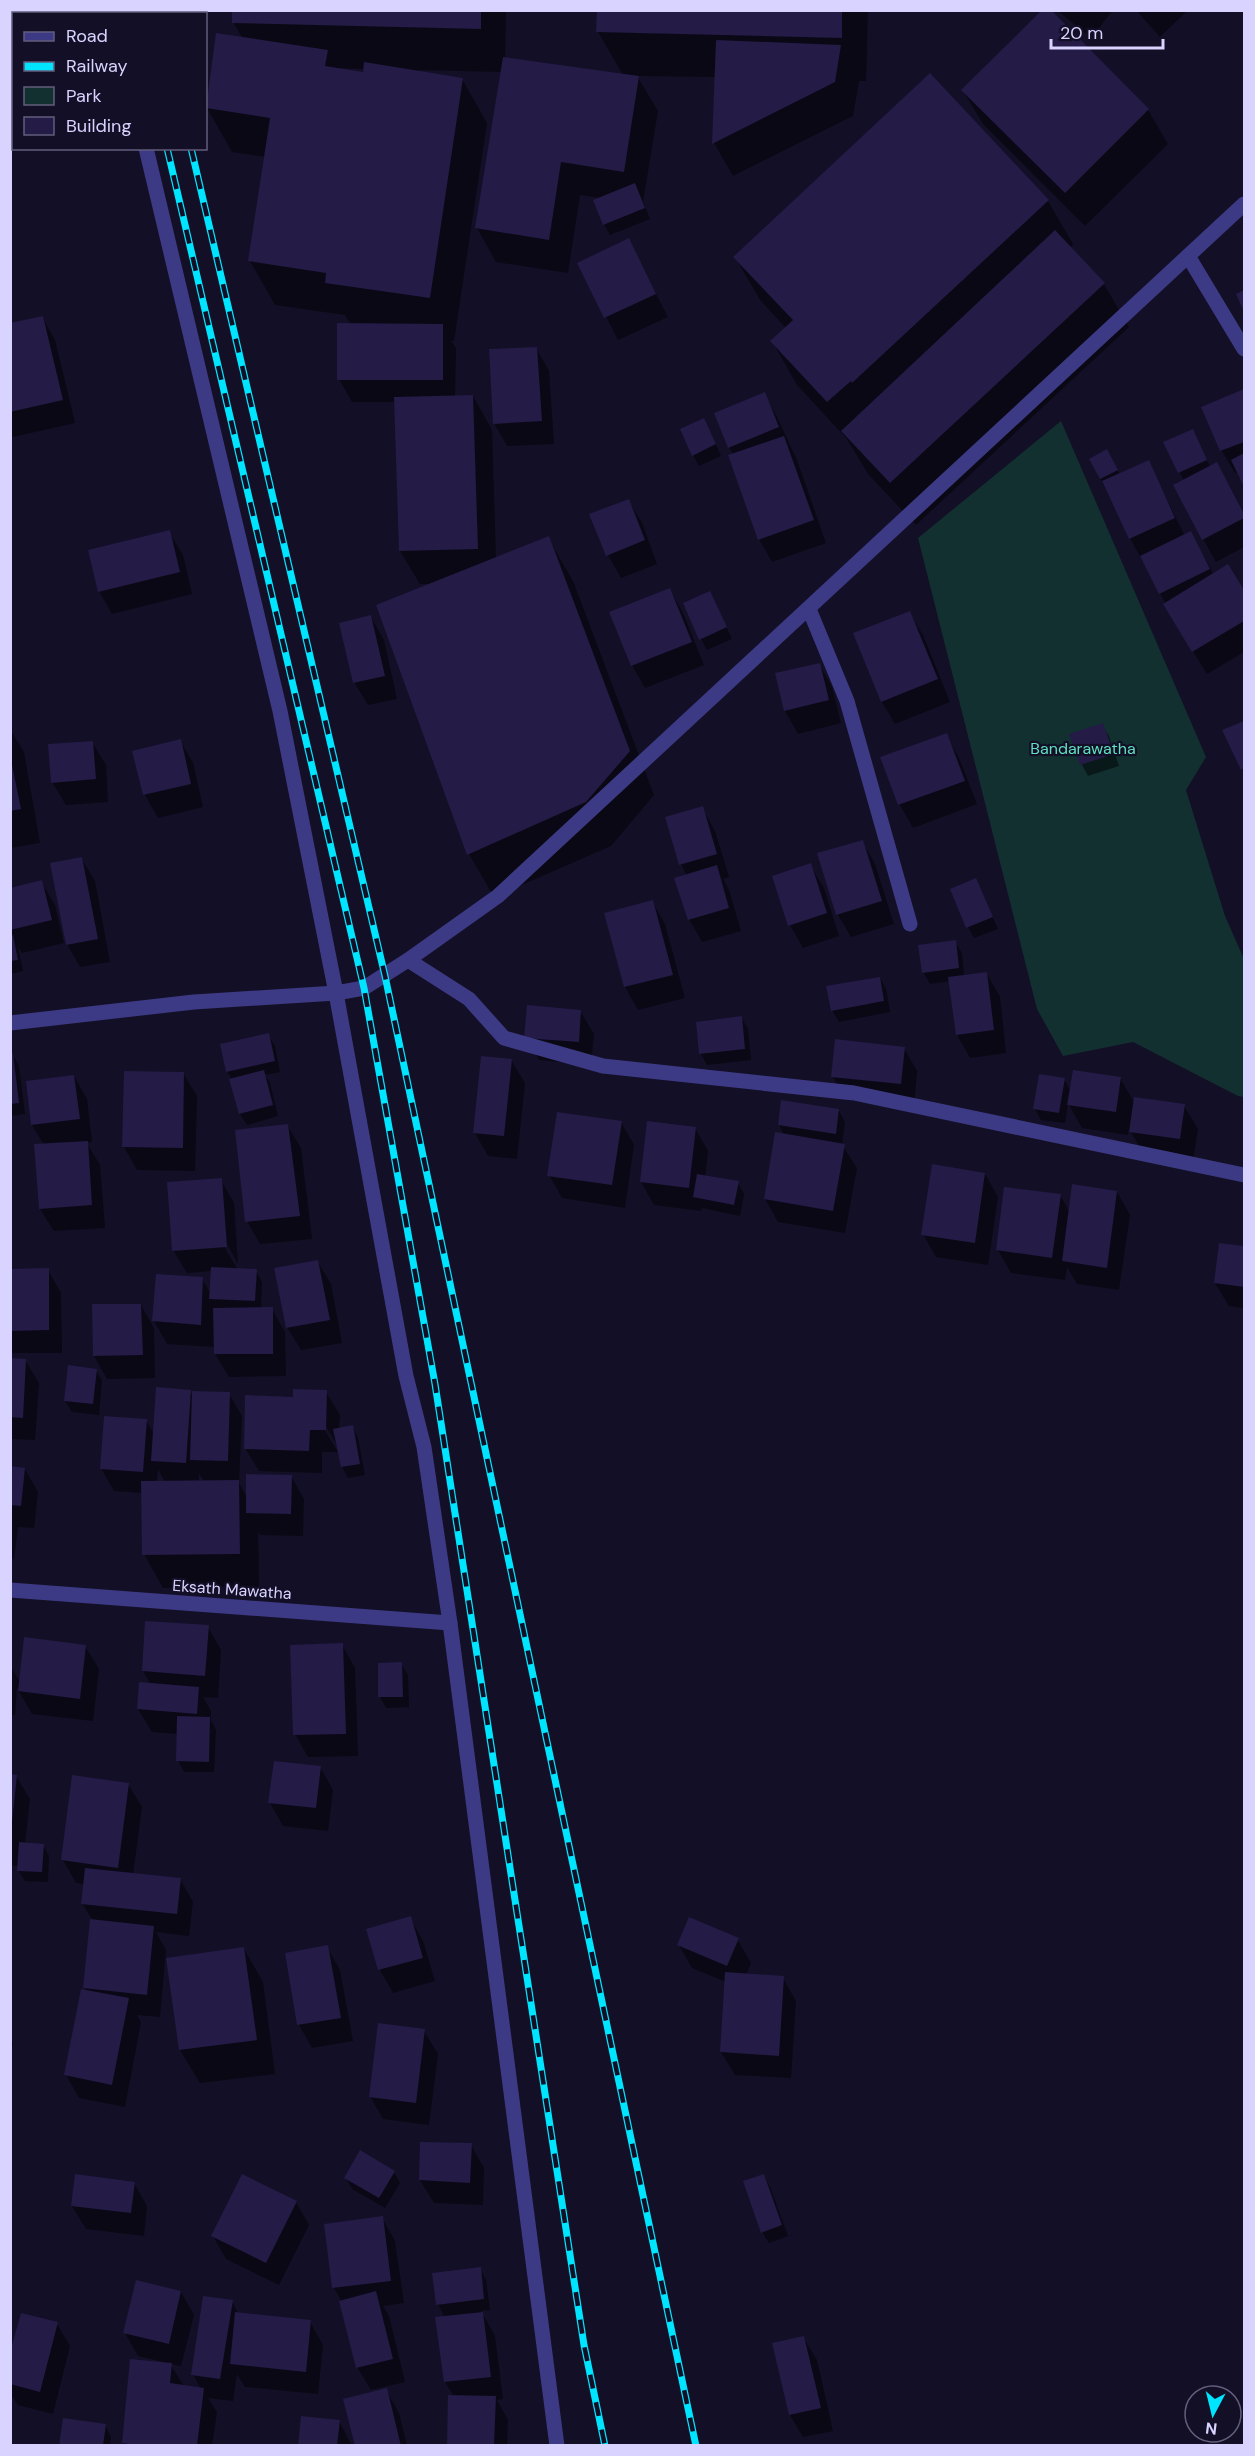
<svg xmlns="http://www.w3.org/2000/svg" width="1255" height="2456" viewBox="0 0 1255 2456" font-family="'DM Sans',sans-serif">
<rect width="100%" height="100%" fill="#130f26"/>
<polygon fill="#12302f" points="1061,421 1206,757 1186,790 1225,916 1244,959 1244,1097 1238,1096 1133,1042 1063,1056 1037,1009 918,538"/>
<g fill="#0007" fill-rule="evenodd">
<polygon points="10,10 27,10 27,14 14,14 14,37 10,37"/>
<path d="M234 10H506L505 59 623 75 598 32V10H868L866 81H859L853 116 733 176 714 143 716 77 637 76 658 111 643 202 650 219 610 235 604 224 600 198 580 195 568 273 496 262 477 228 502 72 418 70V72L462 79 487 123 454 341H451L456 348 455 397 473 396 492 430 496 559 548 538 573 581 654 795 611 846 494 897 469 854 431 584H420L400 551 395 402H352L339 379 351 325 345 315 275 305 250 261 266 157 232 152 207 108 217 35 243 39 233 22ZM339 68 364 69V74L339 70Z"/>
<polygon points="1048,10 1148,110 1168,144 1085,226 983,124 963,91"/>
<polygon points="1057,10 1113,10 1091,38"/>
<polygon points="1136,10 1188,10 1160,37"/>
<polygon points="14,43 14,103 10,104 10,44"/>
<polygon points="930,75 1048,201 1073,244 1070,248 1104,284 1129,327 916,525 868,474 847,439 797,385 772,341 786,328 760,300 735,257"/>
<polygon points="628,240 668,317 618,340 579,263"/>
<polygon points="42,317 55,340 75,423 13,437 10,433 10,325"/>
<polygon points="536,348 549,371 554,444 507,446 494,423"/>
<polygon points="1244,391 1244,484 1239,472 1235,473 1222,451 1203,408"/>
<polygon points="764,394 777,417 797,460 826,543 772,562 759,539 734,455 729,447"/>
<polygon points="710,431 721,456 699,466 693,455"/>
<polygon points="1198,442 1210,467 1230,486 1244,515 1244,547 1216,562 1203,539 1184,481 1165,443"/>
<polygon points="1106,451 1120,475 1148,462 1185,536 1191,533 1214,575 1228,566 1244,593 1244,652 1207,674 1178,627 1130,538 1091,460"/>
<polygon points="628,500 642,523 657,564 621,578 608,555"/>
<polygon points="169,532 183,555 192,594 112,614 99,591"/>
<polygon points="670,590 683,613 704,665 645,688 632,665"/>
<polygon points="716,604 732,639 707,650 701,639"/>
<polygon points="909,613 923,635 950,702 895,724 882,702 855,634"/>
<polygon points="371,617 384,640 397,699 368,705 354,682"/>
<polygon points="819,664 832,687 841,723 798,734 785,711"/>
<polygon points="1244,722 1244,773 1224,731"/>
<polygon points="1102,725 1109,736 1119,766 1088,776 1082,765 1071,735"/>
<polygon points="10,729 24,752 40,843 10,848"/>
<polygon points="946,735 959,758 977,804 913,828 900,805 882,758"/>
<polygon points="180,740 193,763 203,807 158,818 145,795 134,752"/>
<polygon points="92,742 106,765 108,802 66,805 52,782"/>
<polygon points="702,808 715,831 729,877 723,879 729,890 741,931 702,942 689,919 687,876 681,864"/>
<polygon points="862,841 875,864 894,924 851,937 838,915 819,854"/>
<polygon points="81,858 95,881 110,962 80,967 67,944"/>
<polygon points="810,865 824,888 839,936 803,948 790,925"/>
<polygon points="976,880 998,929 974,938 968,927"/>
<polygon points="41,882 55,905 64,943 22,953 18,947 23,971 10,974 10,937 13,937 10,933 10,889"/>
<polygon points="652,901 665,924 685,998 638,1010 625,987 606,914"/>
<polygon points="955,942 962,953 964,976 987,974 1000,997 1006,1053 970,1058 957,1035 950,981 930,984 923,972"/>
<polygon points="880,978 886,989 890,1012 839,1022 832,1010"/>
<polygon points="580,1011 594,1034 591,1065 539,1060 526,1037"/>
<polygon points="741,1017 748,1029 751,1060 707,1065 701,1054"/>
<polygon points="268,1035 275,1046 280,1072 265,1075 270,1083 278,1116 247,1125 240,1114 232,1080 227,1071"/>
<polygon points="904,1048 917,1071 914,1106 846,1100 833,1077"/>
<polygon points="10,1055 13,1055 19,1066 25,1114 10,1116"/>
<polygon points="511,1060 525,1083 517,1159 488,1156 475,1133"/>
<polygon points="183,1073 197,1096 195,1171 137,1170 124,1147"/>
<polygon points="74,1076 87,1099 92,1142 87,1143 100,1165 105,1228 54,1231 40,1209 44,1145 32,1125 27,1082"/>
<polygon points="1120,1078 1135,1104 1184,1106 1198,1129 1193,1161 1144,1154 1129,1129 1128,1135 1082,1128 1068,1103 1065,1123 1041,1120 1035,1109 1064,1079 1071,1092"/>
<polygon points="839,1111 845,1122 842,1145 857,1168 845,1233 778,1222 765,1199 785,1136 779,1125"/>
<polygon points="621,1122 634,1145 625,1208 562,1198 549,1175"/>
<polygon points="287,1125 301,1148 312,1239 260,1244 247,1221"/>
<polygon points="695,1128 708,1151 705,1177 738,1183 744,1194 740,1216 702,1208 701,1211 654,1205 641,1182"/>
<polygon points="985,1174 998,1197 988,1265 936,1257 923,1234"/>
<polygon points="221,1180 234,1203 238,1264 224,1239 221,1241 238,1270 256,1271 262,1282 261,1309 272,1309 285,1332 286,1376 229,1377 215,1354 215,1347 167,1344 154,1321 202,1279 211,1294 212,1271 187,1273 173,1250"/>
<polygon points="1117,1192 1130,1215 1119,1290 1077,1284 1067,1267 1065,1280 1011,1273 998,1250 1060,1195 1070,1213"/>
<polygon points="1221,1245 1244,1248 1244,1308 1229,1306 1215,1283"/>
<polygon points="317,1261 331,1284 342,1343 301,1350 287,1327"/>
<polygon points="10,1270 48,1270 61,1293 62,1353 10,1353"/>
<polygon points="141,1305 154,1328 155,1378 107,1379 94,1356"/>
<polygon points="10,1359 25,1360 39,1383 35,1440 10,1439"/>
<polygon points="96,1370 102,1381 99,1415 72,1412 65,1401"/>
<path d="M190 1391 193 1397 229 1394 242 1416 239 1483 247 1497 291 1476 304 1499 303 1536 260 1535 258 1531 259 1587 163 1588 144 1554 143 1493 114 1491 101 1468 146 1421 154 1434ZM158 1469 165 1482H157ZM199 1473 204 1481 199 1482Z"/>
<polygon points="326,1392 340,1415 339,1429 352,1426 358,1438 365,1475 348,1478 342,1467 338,1447 324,1423 321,1424 338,1452 322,1452 322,1473 259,1471 245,1448 294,1398"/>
<polygon points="10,1468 25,1469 38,1492 34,1528 18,1527 14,1559 10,1558"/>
<polygon points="208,1627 221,1650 218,1698 203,1697 211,1711 211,1720 216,1730 214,1772 184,1772 178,1760 178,1734 152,1732 138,1709 151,1685 143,1671"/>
<polygon points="342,1645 355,1668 358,1756 308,1757 295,1734"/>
<polygon points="85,1646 99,1669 93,1721 32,1714 17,1688 15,1715 10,1715 10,1666 20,1681"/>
<polygon points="401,1664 408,1675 409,1707 386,1708 380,1697"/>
<polygon points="320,1767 333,1790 328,1831 283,1826 270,1803"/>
<polygon points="10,1775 16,1776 30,1799 25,1844 43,1845 49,1856 48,1882 25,1881 18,1870 19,1866 10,1865"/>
<polygon points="128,1784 142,1807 133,1875 180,1879 193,1902 189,1936 156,1932 166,1950 160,2017 137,2015 141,2022 125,2107 79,2098 66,2075 87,1991 85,1988 93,1921 82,1903 85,1884 76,1883 63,1860"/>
<polygon points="410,1918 423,1941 435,1981 393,1993 380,1970 368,1930"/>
<polygon points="738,1940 751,1963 746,1975 783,1978 796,2001 791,2078 735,2075 721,2052 726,1982 692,1968 679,1945"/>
<polygon points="327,1947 340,1970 353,2041 312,2048 299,2025 286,1954"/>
<polygon points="244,1949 263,1982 275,2074 200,2083 180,2050"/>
<polygon points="424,2031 438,2054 429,2125 383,2119 370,2096"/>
<polygon points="10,2039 13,2043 10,2063"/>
<polygon points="471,2145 484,2168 483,2205 434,2203 420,2180"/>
<polygon points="394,2172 400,2183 385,2208 352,2189 346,2178"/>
<polygon points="764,2175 770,2187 788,2236 769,2243 762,2232"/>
<polygon points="134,2183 147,2206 144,2236 86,2229 72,2206"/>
<polygon points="296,2202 309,2225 279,2285 226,2259 213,2236"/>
<polygon points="382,2218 395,2241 404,2303 383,2306 389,2316 405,2382 371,2390 357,2367 342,2302 334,2288 326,2226"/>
<polygon points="480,2268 486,2280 490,2310 481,2311 495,2336 503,2399 497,2400 508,2420 507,2446 449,2446 454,2396 445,2382 445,2318 438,2304"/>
<polygon points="181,2292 194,2315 181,2366 170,2364 184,2386 201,2389 193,2374 232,2302 239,2314 310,2322 323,2345 318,2394 245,2387 237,2374 233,2401 208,2398 217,2412 212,2446 126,2446 124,2443 164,2362 138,2356 125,2333"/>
<polygon points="57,2324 70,2346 53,2414 18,2405 10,2393 10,2358"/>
<polygon points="803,2337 817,2360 833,2431 803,2437 790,2415"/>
<polygon points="386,2390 399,2413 407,2446 356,2446"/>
<polygon points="339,2421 352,2446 299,2446"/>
<polygon points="105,2425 111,2437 110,2446 60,2446"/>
</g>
<g fill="#241b47">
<polygon points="10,10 24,10 25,14 14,14 14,24 10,25"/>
<polygon points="232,10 481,10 481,29 232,23"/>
<polygon points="597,10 842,10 842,38 596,32"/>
<polygon points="1042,10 1051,10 1149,109 1065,193 961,90"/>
<polygon points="216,33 328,50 325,66 363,72 364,62 463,78 430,298 325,283 326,273 248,261 270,118 206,108"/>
<polygon points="716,40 841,45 835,82 712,144"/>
<polygon points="14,42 14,91 10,92 10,43"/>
<polygon points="503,57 639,76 624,172 561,162 549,240 475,228"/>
<polygon points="930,73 1049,200 852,383 851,381 827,402 770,341 793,320 733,257"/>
<polygon points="635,183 645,208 603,225 593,200"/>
<polygon points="1055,230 1105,283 890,483 841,431"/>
<polygon points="629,238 656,294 604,318 577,263"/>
<polygon points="1244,290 1244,312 1236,294"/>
<polygon points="43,316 63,400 10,412 10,323"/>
<polygon points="337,323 443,324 443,380 337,380"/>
<polygon points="537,347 542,421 493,424 489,349"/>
<polygon points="1244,389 1244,442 1220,451 1201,407"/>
<polygon points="765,392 779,427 728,448 714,413"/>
<polygon points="473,395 478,549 399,551 394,397"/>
<polygon points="704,418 716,444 692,456 680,429"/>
<polygon points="1193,429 1207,460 1178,473 1163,442"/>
<polygon points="784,436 814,520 758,540 728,455"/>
<polygon points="1107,449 1118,470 1100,479 1089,459"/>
<polygon points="1244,453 1244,487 1231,460"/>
<polygon points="1149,460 1175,518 1129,539 1102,481"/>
<polygon points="1217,462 1244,514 1244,518 1202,540 1173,485"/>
<polygon points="629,499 645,540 606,556 589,514"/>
<polygon points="170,530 180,572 98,592 88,550"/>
<polygon points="1191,531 1210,569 1159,594 1140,556"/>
<polygon points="549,536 630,751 586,802 467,855 376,605"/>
<polygon points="1228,564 1244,590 1244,621 1192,652 1163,604"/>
<polygon points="670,588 692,642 631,666 609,612"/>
<polygon points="710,591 727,627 699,640 683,603"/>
<polygon points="910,611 938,679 881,702 853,633"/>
<polygon points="371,615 385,676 353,683 339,623"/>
<polygon points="820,663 829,700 784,711 775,673"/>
<polygon points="1244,721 1244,768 1241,770 1222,730"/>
<polygon points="1103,723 1114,754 1080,765 1069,734"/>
<polygon points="947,733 965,781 898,805 880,757"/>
<polygon points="181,739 191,784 143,795 132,751"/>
<polygon points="93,741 96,779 51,783 48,744"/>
<polygon points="10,755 21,809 10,811"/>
<polygon points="703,806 717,854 679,865 665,817"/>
<polygon points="863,840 882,901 836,915 817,853"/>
<polygon points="82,857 98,939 66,945 50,863"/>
<polygon points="811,863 827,913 788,926 772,876"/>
<polygon points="717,865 729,908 688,920 674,878"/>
<polygon points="976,878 993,917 966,928 950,889"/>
<polygon points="42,880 52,920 10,930 10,888"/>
<polygon points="653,900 673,975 624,987 604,913"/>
<polygon points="13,935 18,960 10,961 10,936"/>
<polygon points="956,940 959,968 922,973 918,945"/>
<polygon points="987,972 994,1030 956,1035 948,977"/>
<polygon points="880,977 884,1001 831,1011 826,986"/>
<polygon points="527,1005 581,1010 579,1042 524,1038"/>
<polygon points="742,1016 745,1049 699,1054 696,1022"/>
<polygon points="269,1033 275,1061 226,1072 220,1044"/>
<polygon points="835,1039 905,1047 901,1084 831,1077"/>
<polygon points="13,1053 19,1103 10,1104 10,1054"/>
<polygon points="481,1056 512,1059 504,1136 473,1133"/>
<polygon points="264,1070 273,1105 239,1114 229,1079"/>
<polygon points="1073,1070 1121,1077 1116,1112 1067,1105"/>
<polygon points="124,1071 184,1072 183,1148 122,1147"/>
<polygon points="1039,1074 1065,1078 1059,1113 1033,1109"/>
<polygon points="74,1075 80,1119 31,1125 26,1081"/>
<polygon points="1134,1097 1185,1104 1180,1139 1129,1132"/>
<polygon points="781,1100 839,1109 836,1134 778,1125"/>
<polygon points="557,1112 622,1121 612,1185 547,1176"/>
<polygon points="647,1121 696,1127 689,1188 640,1182"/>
<polygon points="288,1124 300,1216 245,1222 235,1130"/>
<polygon points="775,1132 845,1144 833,1211 764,1199"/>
<polygon points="88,1141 92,1205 39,1209 34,1144"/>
<polygon points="932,1164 985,1173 975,1243 921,1235"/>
<polygon points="697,1174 739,1181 734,1205 693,1197"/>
<polygon points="222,1178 227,1247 172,1251 167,1182"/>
<polygon points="1072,1184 1117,1191 1107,1268 1062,1261"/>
<polygon points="1004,1187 1061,1194 1052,1258 996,1250"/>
<polygon points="1219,1243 1244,1246 1244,1287 1214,1283"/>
<polygon points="318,1260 330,1320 286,1328 274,1268"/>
<polygon points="211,1267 257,1269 255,1301 209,1299"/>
<polygon points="49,1268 49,1330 10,1331 10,1269"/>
<polygon points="156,1274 203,1277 201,1325 152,1321"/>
<polygon points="92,1304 141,1304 143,1355 93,1356"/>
<polygon points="273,1307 273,1354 214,1354 213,1308"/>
<polygon points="10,1358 26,1359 23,1418 10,1417"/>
<polygon points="68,1365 97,1369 93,1404 64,1401"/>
<polygon points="156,1387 191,1390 186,1463 151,1461"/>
<polygon points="293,1389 327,1390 326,1430 310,1430 309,1451 244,1449 245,1395 293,1397"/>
<polygon points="192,1391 230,1392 228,1461 190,1460"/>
<polygon points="104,1416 147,1419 143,1472 100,1469"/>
<polygon points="353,1425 360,1464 341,1467 333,1429"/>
<polygon points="10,1466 25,1468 21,1506 10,1505"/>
<polygon points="246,1474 292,1475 291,1514 246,1513"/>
<polygon points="239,1480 240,1554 142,1555 141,1481"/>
<polygon points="145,1621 209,1625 205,1676 142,1671"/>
<polygon points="24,1637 86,1645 80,1699 18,1691"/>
<polygon points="343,1643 346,1734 293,1735 290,1645"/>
<polygon points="402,1662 403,1697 378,1697 378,1663"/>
<polygon points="139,1682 199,1687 197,1714 137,1709"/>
<polygon points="177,1716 210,1717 209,1762 176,1761"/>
<polygon points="274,1761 321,1766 316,1808 268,1803"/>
<polygon points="10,1774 17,1775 12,1822 10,1822"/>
<polygon points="72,1775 129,1783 118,1868 61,1860"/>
<polygon points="19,1842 44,1844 42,1872 17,1871"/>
<polygon points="85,1868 181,1878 177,1914 81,1904"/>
<polygon points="411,1916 423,1958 378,1970 366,1929"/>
<polygon points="689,1917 739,1938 727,1966 677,1945"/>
<polygon points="90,1919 154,1926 147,1995 83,1988"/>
<polygon points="328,1945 341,2018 297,2025 285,1953"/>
<polygon points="244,1947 257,2040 179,2050 166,1958"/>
<polygon points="725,1972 784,1976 779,2056 720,2052"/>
<polygon points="81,1989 129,1998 112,2085 64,2075"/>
<polygon points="378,2023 425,2029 416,2103 369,2097"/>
<polygon points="420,2142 472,2143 470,2183 419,2180"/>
<polygon points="360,2150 395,2171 379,2198 344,2178"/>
<polygon points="75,2174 135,2182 131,2213 71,2206"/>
<polygon points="242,2174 297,2201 266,2263 211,2236"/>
<polygon points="764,2174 782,2225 761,2233 743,2181"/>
<polygon points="383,2216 391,2281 332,2288 324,2224"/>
<polygon points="481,2267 484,2299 436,2305 432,2273"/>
<polygon points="136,2280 181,2291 169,2344 123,2333"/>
<polygon points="376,2291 393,2359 356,2368 339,2301"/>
<polygon points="203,2296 233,2300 220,2379 191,2375"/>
<polygon points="235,2312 311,2320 306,2372 230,2364"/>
<polygon points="483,2312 491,2377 444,2382 435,2317"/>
<polygon points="21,2313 58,2322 40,2392 10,2384 10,2352"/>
<polygon points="804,2336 821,2408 789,2415 772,2343"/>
<polygon points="130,2359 172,2363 170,2383 204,2388 197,2446 142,2446 122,2443"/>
<polygon points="387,2388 401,2446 355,2446 343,2399"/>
<polygon points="448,2395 496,2396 494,2446 447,2446"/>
<polygon points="301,2416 340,2420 337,2446 298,2446"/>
<polygon points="63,2418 106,2424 103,2446 59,2446"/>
</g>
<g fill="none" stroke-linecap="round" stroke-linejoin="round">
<g stroke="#3d3a85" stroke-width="15">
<polyline points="113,10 113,14"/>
<polyline points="146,148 280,711 336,993 406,1376 424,1447 450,1623 557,2446"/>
<polyline points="1188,256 1244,349"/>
<polyline points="809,609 847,701 910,924"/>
<polyline points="408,960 469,999 504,1038 603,1066 854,1093 1244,1175"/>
<polyline points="10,1023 194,1002 336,993 364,988 408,960 498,896 1244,204"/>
<polyline points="10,1590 450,1623"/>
</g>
<defs>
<g id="rail">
<polyline points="134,10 135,14"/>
<polyline points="159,10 160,14"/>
<polyline points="167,148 364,988 435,1384 584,2345 605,2446"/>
<polyline points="191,148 385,976 696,2446"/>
</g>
</defs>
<use href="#rail" stroke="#00e5ff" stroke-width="7"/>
<use href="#rail" stroke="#130f26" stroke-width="4.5" stroke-dasharray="14" stroke-linecap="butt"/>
</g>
<g text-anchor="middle" stroke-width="4.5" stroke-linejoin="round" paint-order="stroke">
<g font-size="16" fill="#5fe0c0" stroke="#130f26">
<text x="1083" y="754">Bandarawatha</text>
</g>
<g font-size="16" fill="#d9d4ff" stroke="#130f26">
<text transform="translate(232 1589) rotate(4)" y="6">Eksath Mawatha</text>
</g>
</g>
<rect width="1255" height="2456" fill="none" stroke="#d9d4ff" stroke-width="24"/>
<rect x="12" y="12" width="195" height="138" fill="#130f26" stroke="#625e7d" stroke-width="1.5"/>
<rect x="24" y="32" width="30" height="9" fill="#3d3a85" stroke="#625e7d" stroke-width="1.5"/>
<text x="66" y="42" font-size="18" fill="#d9d4ff">Road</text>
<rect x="24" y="62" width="30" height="9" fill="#00e5ff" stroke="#625e7d" stroke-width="1.5"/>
<text x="66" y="72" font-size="18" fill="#d9d4ff">Railway</text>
<rect x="24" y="87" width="30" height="18" fill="#12302f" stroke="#625e7d" stroke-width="1.5"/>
<text x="66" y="102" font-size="18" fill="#d9d4ff">Park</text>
<rect x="24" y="117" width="30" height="18" fill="#241b47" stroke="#625e7d" stroke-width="1.5"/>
<text x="66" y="132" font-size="18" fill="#d9d4ff">Building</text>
<g transform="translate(1213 2414) rotate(187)"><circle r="28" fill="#130f26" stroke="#625e7d" stroke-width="1.5"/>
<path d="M0-4.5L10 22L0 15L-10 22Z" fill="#00e5ff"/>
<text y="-9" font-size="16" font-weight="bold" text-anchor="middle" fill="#d9d4ff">N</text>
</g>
<path d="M1051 39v9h112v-9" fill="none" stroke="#d9d4ff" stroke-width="3"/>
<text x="1060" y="39" font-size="18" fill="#d9d4ff" stroke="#130f26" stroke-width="4.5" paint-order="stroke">20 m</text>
</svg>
